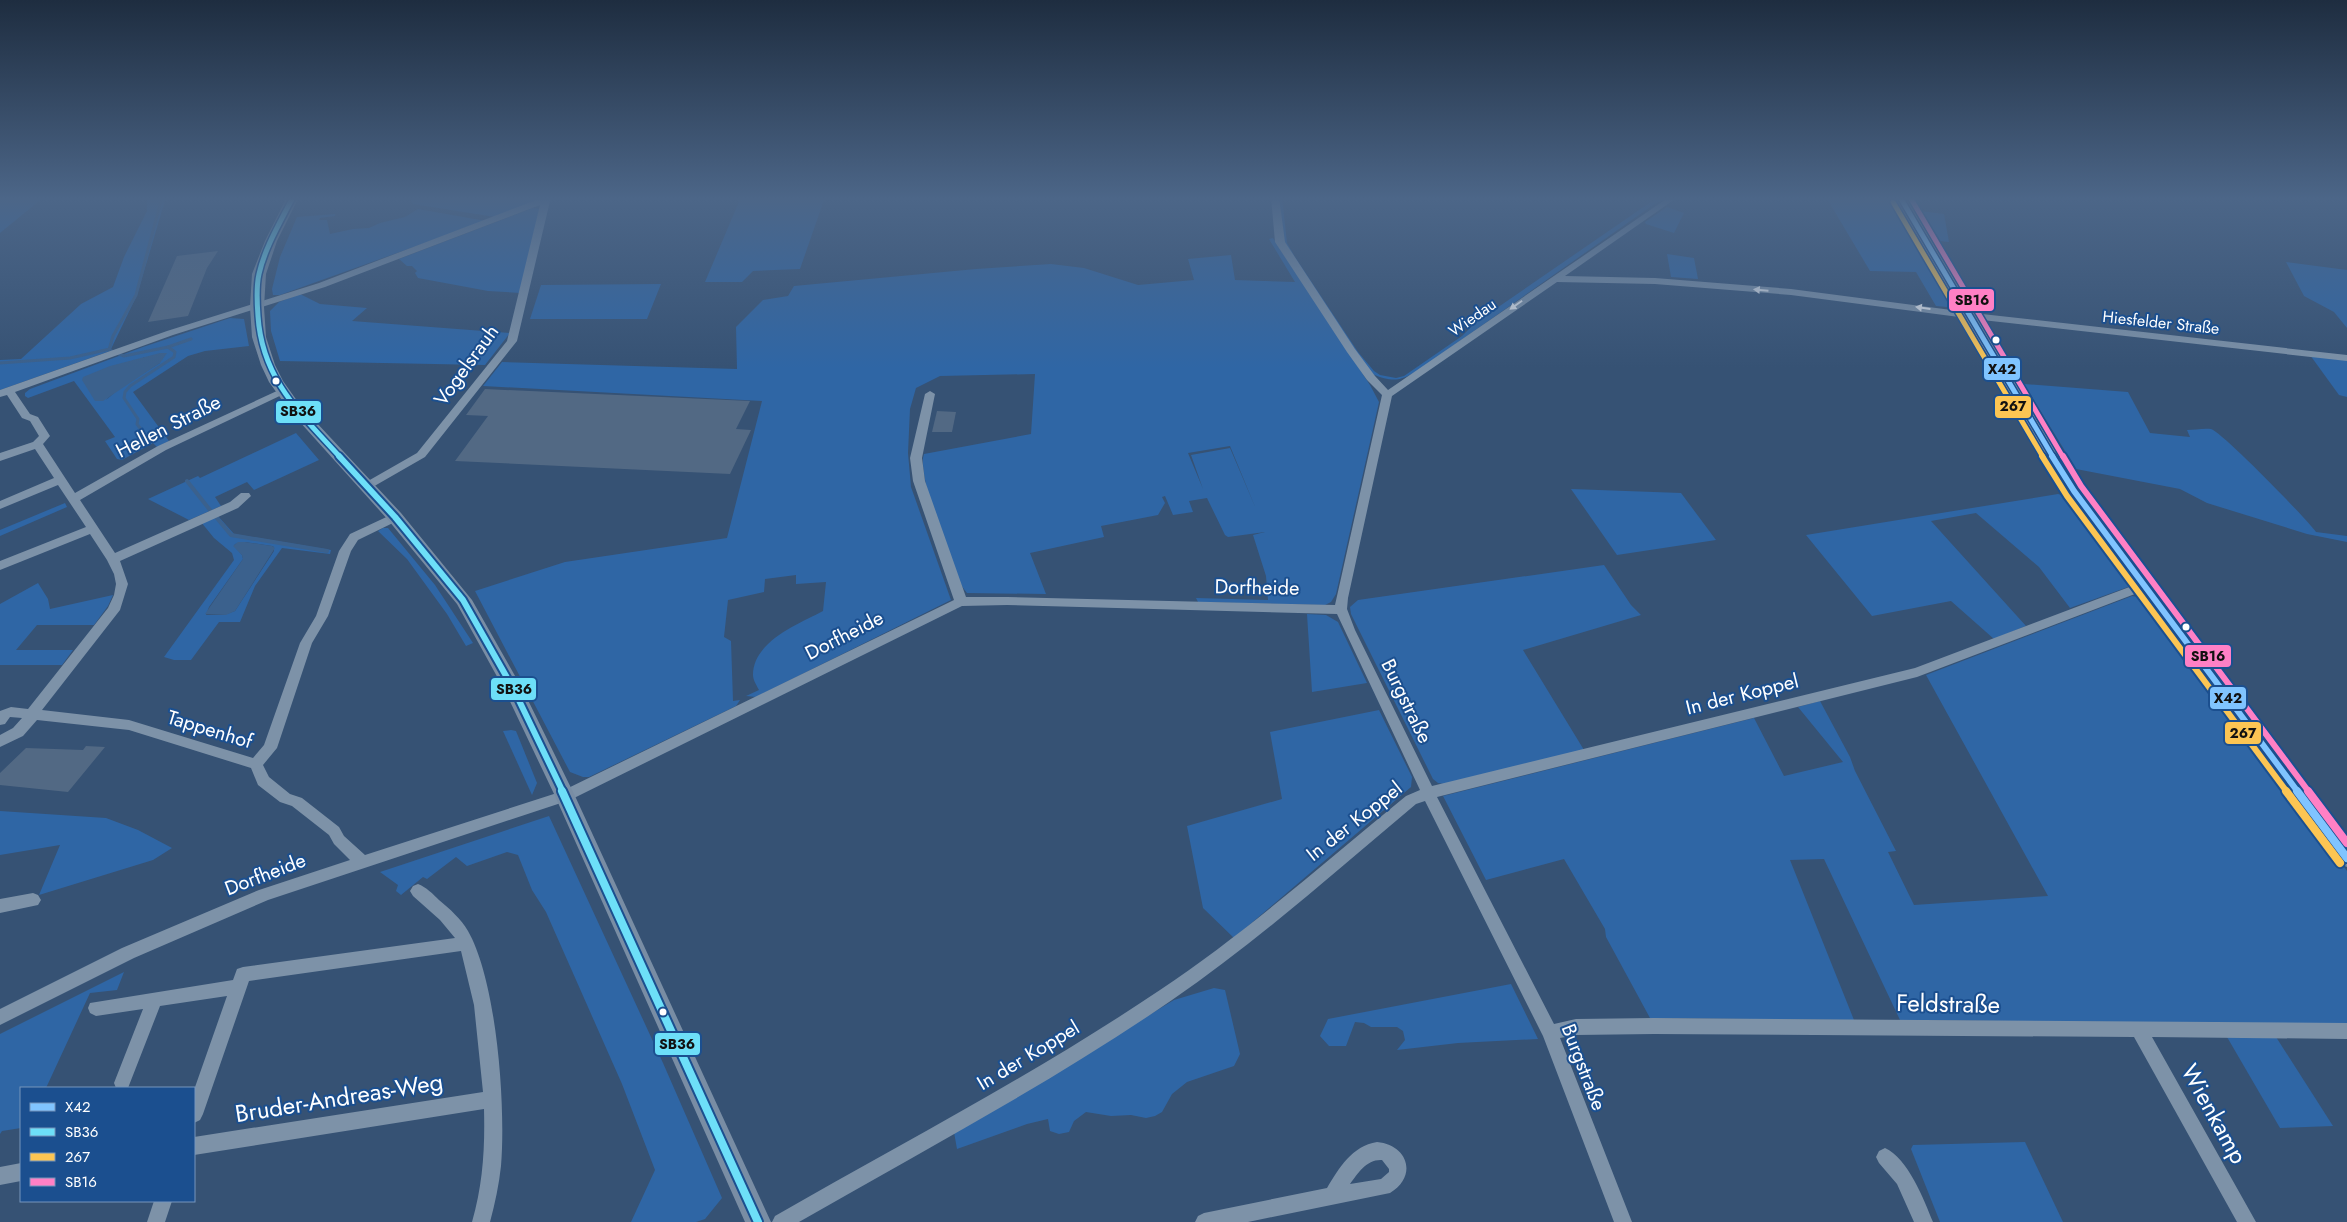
<svg xmlns="http://www.w3.org/2000/svg" width="2347" height="1222" viewBox="0 0 2347 1222" font-family="Jost,sans-serif">
<rect width="100%" height="100%" fill="#365274"/>
<g fill="#2f66a5" fill-rule="evenodd">
<polygon points="2,197 44,197 0,233 0,199"/>
<polygon points="147,197 166,197 137,295 110,351 0,390 0,360 21,359 81,304 113,287 124,257 147,211"/>
<polygon points="409,197 543,197 527,205 495,217 413,204"/>
<polygon points="741,197 825,197 800,269 753,271 742,282 705,282"/>
<path d="M1278 197H1282L1287 243 1295 257 1358 352 1374 371 1380 375 1396 378 1404 376 1462 336 1475 323 1658 197H1665L1663 200 1653 205 1420 369C1401 381 1394 383 1372 374L1286 249 1282 235Z"/>
<polygon points="1826,197 1891,197 1908,222 1957,308 1936,306 1916,272 1870,271"/>
<polygon points="1667,207 1684,213 1674,233 1646,224 1645,222"/>
<polygon points="533,208 540,209 521,293 488,291 418,278 415,273 417,271 412,266 407,266 399,259"/>
<polygon points="418,209 486,221 280,295 273,295 272,289 280,257 297,217 335,214 335,216 320,218 319,220 327,220 330,234 353,229 369,228 380,223 405,217"/>
<polygon points="1920,211 1944,214 1949,242 1940,241"/>
<path d="M1273 238 1370 385 1379 402 1336 594 1331 602 1325 605 1198 602 1196 598 1268 600 1266 576 1253 535 1265 532 1228 537 1225 535 1207 498 1189 501 1193 512 1173 515 1165 496 1162 497 1165 503 1158 515 1101 526 1104 537 1030 553 1046 594 967 593C950 573 921 485 923 458L924 454 1031 434 1035 374 940 376 916 388 910 409 908 453 911 487 951 600 756 697 746 696 759 690C757 686 753 680 753 675 753 641 799 624 823 611L826 582 796 584V575L765 579 764 592 728 600 724 637 731 641 733 701 740 700 736 706 589 777H583L570 772 475 591 565 562 727 538 762 401 483 386 502 362 737 369 736 327 763 300 788 296 794 286 976 269 1051 264 1084 268 1138 285 1194 280 1188 259 1231 255 1235 280 1295 282 1269 239ZM1230 446 1256 509 1230 448 1191 455 1203 489 1188 453Z"/>
<polygon points="1667,254 1694,258 1698,279 1671,277"/>
<polygon points="2286,262 2347,270 2347,328 2334,312 2304,296"/>
<polygon points="661,284 647,319 530,319 541,285"/>
<polygon points="300,294 320,304 367,308 352,321 510,333 485,365 280,361 271,331 270,311 279,302"/>
<path d="M230 318 244 319 249 346 205 351 188 356 133 392 169 441 157 447 153 443 122 460 117 459 105 441 115 437 74 381 28 398 25 396V393L30 389 143 347ZM144 357 160 363 121 387 106 400Z"/>
<polygon points="2310,355 2347,359 2347,397 2339,395"/>
<path d="M2024 384 2128 392 2150 433 2190 437 2187 430C2194 430 2204 428 2211 429 2222 432 2306 518 2316 532L2347 536V542L2307 534 2207 503 2180 489 2076 469Z"/>
<polygon points="296,433 319,460 254,490 247,482 215,497 221,506 189,520 148,499 198,476 200,478"/>
<polygon points="1571,489 1681,493 1716,540 1617,555"/>
<polygon points="2058,494 2069,497 2131,582 2128,587 2070,608 2039,567 1976,513 1931,521 2026,626 1994,639 1951,601 1872,616 1806,535"/>
<polygon points="65,503 67,507 0,536 0,530"/>
<path d="M217 515 234 534 331 550 330 554 282 548 255 586 240 622H219L191 660H174L164 657 234 560 232 553 214 538 201 522ZM245 542 272 546 274 547V551L235 611 224 615H206L209 607 243 559 242 555 234 546 235 544Z"/>
<polygon points="383,528 388,528 435,585 473,643 466,646 447,614 407,559 378,531"/>
<polygon points="1604,565 1631,605 1641,615 1523,650 1584,750 1444,784 1438,783 1433,779 1351,614 1350,607 1358,600"/>
<polygon points="38,583 48,599 50,609 113,595 108,606 94,625 37,625 16,650 73,650 62,665 0,665 0,604"/>
<polygon points="2132,596 2144,598 2347,871 2347,1024 1900,1020 1824,859 1790,860 1854,1020 1650,1018 1606,937 1605,929 1564,859 1486,880 1443,796 1754,718 1784,776 1843,762 1798,707 1820,701 1850,757 1855,771 1896,851 1888,852 1914,905 2048,896 1926,675"/>
<polygon points="1307,614 1326,615 1338,622 1367,683 1312,692"/>
<polygon points="1379,710 1412,777 1411,787 1234,938 1203,908 1187,826 1282,799 1270,732"/>
<polygon points="511,730 516,731 537,783 532,795 503,731"/>
<polygon points="0,811 106,818 138,830 172,848 153,860 39,895 60,845 0,855"/>
<polygon points="549,816 663,1063 722,1198 705,1219 696,1222 631,1222 655,1170 622,1084 546,912 532,890 518,855 507,852 467,866 456,857 427,879 423,877 401,895 396,891 398,885 380,872"/>
<polygon points="124,972 117,990 90,993 46,1088 21,1088 21,1128 2,1131 0,1134 0,1034"/>
<polygon points="1511,984 1538,1039 1458,1043 1397,1050 1405,1040 1403,1031 1397,1027 1371,1027 1364,1023 1355,1022 1346,1046 1329,1046 1320,1036 1328,1019"/>
<polygon points="1214,988 1225,990 1240,1054 1234,1066 1187,1082 1172,1094 1162,1112 1155,1116 1146,1118 1131,1115 1111,1116 1086,1112 1074,1121 1069,1132 1059,1134 1050,1131 1048,1119 1027,1124 957,1149 954,1132 1174,1000"/>
<polygon points="2227,1037 2276,1037 2333,1126 2280,1128"/>
<polygon points="2025,1142 2063,1222 1940,1222 1911,1149 1913,1145"/>
</g>
<g fill="#3b618d">
<polygon points="160,353 167,353 160,363 103,401 95,401 82,380 83,377 110,366"/>
<polygon points="245,542 272,546 275,548 235,611 226,615 205,614 243,559 242,555 233,546 238,542"/>
</g>
<g fill="none" stroke-linecap="round" stroke-linejoin="round">
<g stroke="#3b618d" stroke-width="3">
<polyline points="162,197 136,295 113,336 109,350 124,356 168,347 191,339"/>
<polyline points="0,363 70,358 110,349"/>
<polyline points="154,441 145,435 137,424 138,419 124,398 125,392 130,386 174,357 175,352 168,347"/>
</g>
<g stroke="#3b618d" stroke-width="4">
<polyline points="187,481 210,510"/>
<polyline points="216,517 231,535 327,551"/>
</g>
</g>
<g fill="#526984">
<polygon points="218,251 207,268 188,316 148,322 177,256"/>
<polygon points="485,389 750,401 736,429 751,430 730,474 455,461 488,416 466,415"/>
<polygon points="937,411 956,412 952,432 932,432"/>
<polygon points="86,746 105,747 68,792 0,785 0,773 26,748 83,750"/>
</g>
<g fill="none" stroke-linecap="round" stroke-linejoin="round">
<g fill="#7d92a8" fill-rule="evenodd">
<path d="M544 197H555L550 201 517 341 425 457 371 488 367 489 361 485 417 453 507 341 540 205 325 287 173 335 15 392 30 414 38 417 50 436 43 444 75 493 158 446 279 390 283 389 288 392 166 450 80 500 115 553 230 502 241 493H249L251 496 238 508 120 561 128 584 120 610 42 710 129 720 253 758 264 745 300 643 316 616 339 551 350 534 395 513 401 517 399 520 358 540 351 551 328 616 312 643 277 748 263 765 269 777 290 794 302 798 339 827 344 836 365 855 560 792 954 600 913 481 910 458 925 394 930 391 935 394 922 458 925 481 966 597H1007L1335 605 1382 395 1367 380 1347 352 1275 242 1271 197H1279L1285 242 1355 349 1375 376 1388 390 1669 197H1678L1565 276 1655 278 1791 289 1982 314 2347 355V361L1982 320 1791 295 1655 284 1557 282 1392 396 1348 598 1347 609 1355 630 1432 786 1915 668 2140 583H2148L2150 586 2148 589 1917 677 1437 797 1554 1024 1576 1019 1654 1018 2347 1023V1039L2152 1037 2256 1222H2237L2134 1037 1654 1034 1576 1035 1560 1038 1632 1222H1614L1543 1036 1425 801 1416 804C1336 871 1258 941 1172 1000 1053 1082 924 1150 799 1222H772L775 1216C904 1142 1037 1073 1160 990 1247 932 1325 862 1406 796L1420 790 1337 614 1007 605 962 606 570 800 268 900 134 958 0 1025V1009L122 948 259 890 350 860 334 844 329 835 292 806 280 802 258 785 251 768 129 730 37 720 23 736 0 747V735L13 728 22 718 10 717 5 724 0 725V711L11 707 28 709 108 608 114 595 116 584 114 574 107 560 90 534 0 570V561L86 527 58 485 0 509V501L54 478 35 449 0 461V453L33 442 39 436 30 421 22 418 7 395 0 397V390L167 331 319 283Z"/>
<path d="M418 884C426 887 433 894 439 900 450 909 461 919 468 931 497 982 506 1107 501 1166 499 1185 495 1203 490 1222H472C483 1184 485 1148 484 1109L194 1155V1137L483 1092 474 1005 461 951 249 981 203 1114 200 1120 194 1123V1090L227 996 160 1006 128 1088H116L114 1083 143 1009 96 1016 90 1013 88 1008 90 1003 233 980 237 969 243 967 455 938 440 920 413 896 410 891 413 886Z"/>
<polygon points="33,893 38,895 41,900 38,905 0,913 0,899"/>
<path d="M1377 1142C1408 1145 1418 1176 1390 1193L1248 1222H1195L1198 1216 1204 1213 1327 1188C1339 1168 1352 1146 1377 1142ZM1382 1160 1389 1169V1172L1381 1179 1350 1184C1358 1173 1367 1159 1382 1160Z"/>
<path d="M1885 1148C1908 1158 1924 1200 1933 1222H1914L1897 1184 1879 1163 1876 1157 1879 1151Z"/>
<polygon points="21,1163 21,1181 0,1185 0,1167"/>
<polygon points="154,1201 172,1201 165,1222 147,1222"/>
</g>
<g fill="#798da4" fill-rule="evenodd">
<polygon points="287,197 299,197 277,241 266,274 264,307 266,337 275,365 283,381 300,405 401,513 472,600 523,690 575,796 771,1222 745,1222 555,796 505,691 457,604 389,521 290,411 269,382 261,365 252,337 250,307 252,274 265,241"/>
<polygon points="1894,197 1906,197 2023,392 2036,419 2080,487 2347,842 2347,867 2340,864 2068,495 2022,419 2009,392"/>
</g>
<defs>
<polyline id="bus-1-far2" points="1900,197 2053,457"/>
<polyline id="bus-1-far1" points="2052,456 2074,491 2298,792"/>
<polyline id="bus-1" points="2297,791 2347,858"/>
<path id="bus-2-far2" d="M293 197C281 221 265 247 259 274 256 287 257 303 258 316 262 379 300 413 340 457"/>
<polyline id="bus-2-far1" points="339,456 395,517 463,600 514,690 563,792"/>
<polyline id="bus-2" points="562,791 758,1222"/>
<polyline id="bus-3-far2" points="1893,202 2043,457"/>
<polyline id="bus-3-far1" points="2042,456 2067,496 2287,792"/>
<polyline id="bus-3" points="2286,791 2340,863"/>
<polyline id="bus-4-far2" points="1910,197 2063,457"/>
<polyline id="bus-4-far1" points="2063,456 2081,486 2309,792"/>
<polyline id="bus-4" points="2308,791 2347,843"/>
</defs>
<use href="#bus-1-far2" stroke="#1b4f8f" stroke-width="8"/>
<use href="#bus-1-far1" stroke="#1b4f8f" stroke-width="10"/>
<use href="#bus-1" stroke="#1b4f8f" stroke-width="12"/>
<use href="#bus-2-far2" stroke="#1b4f8f" stroke-width="8"/>
<use href="#bus-2-far1" stroke="#1b4f8f" stroke-width="10"/>
<use href="#bus-2" stroke="#1b4f8f" stroke-width="12"/>
<use href="#bus-3-far2" stroke="#1b4f8f" stroke-width="8"/>
<use href="#bus-3-far1" stroke="#1b4f8f" stroke-width="10"/>
<use href="#bus-3" stroke="#1b4f8f" stroke-width="12"/>
<use href="#bus-4-far2" stroke="#1b4f8f" stroke-width="8"/>
<use href="#bus-4-far1" stroke="#1b4f8f" stroke-width="10"/>
<use href="#bus-4" stroke="#1b4f8f" stroke-width="12"/>
<use href="#bus-1-far2" stroke="#80c4ff" stroke-width="5"/>
<use href="#bus-1-far1" stroke="#80c4ff" stroke-width="6"/>
<use href="#bus-1" stroke="#80c4ff" stroke-width="8"/>
<use href="#bus-2-far2" stroke="#6ddff8" stroke-width="5"/>
<use href="#bus-2-far1" stroke="#6ddff8" stroke-width="6"/>
<use href="#bus-2" stroke="#6ddff8" stroke-width="8"/>
<use href="#bus-3-far2" stroke="#fcc553" stroke-width="5"/>
<use href="#bus-3-far1" stroke="#fcc553" stroke-width="6"/>
<use href="#bus-3" stroke="#fcc553" stroke-width="8"/>
<use href="#bus-4-far2" stroke="#ff80c5" stroke-width="5"/>
<use href="#bus-4-far1" stroke="#ff80c5" stroke-width="6"/>
<use href="#bus-4" stroke="#ff80c5" stroke-width="8"/>
</g>
<defs><path id="oneway-solid" d="M-6-.8H1V-3.2L6.5 0L1 3.2V.8H-6Z" transform="scale(1.25)"/></defs>
<g fill="#e5e9ee">
<use href="#oneway-solid" transform="translate(1761 290) rotate(-175)"/>
<use href="#oneway-solid" transform="translate(1516 305) rotate(145)"/>
<use href="#oneway-solid" transform="translate(1923 308) rotate(-172)"/>
</g>
<linearGradient id="sky" x2="0" y2="1"><stop stop-color="#1e2d40"/><stop offset="0.54" stop-color="#4c6688"/><stop offset="1" stop-color="#4c6688" stop-opacity="0"/></linearGradient>
<rect width="2347" height="368" fill="url(#sky)"/>
<g fill="#fff" stroke="#1b4f8f" stroke-width="2">
<circle cx="1996" cy="340" r="4.5"/>
<circle cx="276" cy="381" r="4.5"/>
<circle cx="2186" cy="627" r="4.5"/>
<circle cx="663" cy="1012" r="4.5"/>
</g>
<g text-anchor="middle" stroke-width="4" stroke-linejoin="round" paint-order="stroke">
<g font-size="16" fill="#fff" stroke="#1b4f8f">
<text transform="translate(1472 317) rotate(-35)" y="6">Wiedau</text>
<text transform="translate(2161 322) rotate(6)" y="6">Hiesfelder Straße</text>
</g>
<g font-size="20" fill="#fff" stroke="#1b4f8f">
<text transform="translate(466 365) rotate(-54)" y="7">Vogelsrauh</text>
<text transform="translate(168 426) rotate(-27)" y="7">Hellen Straße</text>
<text transform="translate(1257 587) rotate(1)" y="7">Dorfheide</text>
<text transform="translate(844 635) rotate(-27)" y="7">Dorfheide</text>
<text transform="translate(1742 694) rotate(-14)" y="7">In der Koppel</text>
<text transform="translate(1407 701) rotate(64)" y="7">Burgstraße</text>
<text transform="translate(210 729) rotate(17)" y="7">Tappenhof</text>
<text transform="translate(1354 821) rotate(-38)" y="7">In der Koppel</text>
<text transform="translate(265 874) rotate(-21)" y="7">Dorfheide</text>
<text transform="translate(1028 1055) rotate(-31)" y="7">In der Koppel</text>
<text transform="translate(1584 1067) rotate(69)" y="7">Burgstraße</text>
</g>
<g font-size="24" fill="#fff" stroke="#1b4f8f">
<text transform="translate(1948 1004) rotate(1)" y="8">Feldstraße</text>
<text transform="translate(339 1098) rotate(-9)" y="8">Bruder-Andreas-Weg</text>
<text transform="translate(2214 1114) rotate(61)" y="8">Wienkamp</text>
</g>
</g>
<g stroke="#1b4f8f" stroke-width="2">
<rect x="1948" y="288" width="47" height="24" rx="5" fill="#ff80c5"/>
<rect x="1983" y="357" width="38" height="24" rx="5" fill="#80c4ff"/>
<rect x="1994" y="395" width="38" height="24" rx="5" fill="#fcc553"/>
<rect x="275" y="400" width="47" height="24" rx="5" fill="#6ddff8"/>
<rect x="2184" y="644" width="48" height="24" rx="5" fill="#ff80c5"/>
<rect x="490" y="677" width="47" height="24" rx="5" fill="#6ddff8"/>
<rect x="2209" y="686" width="38" height="24" rx="5" fill="#80c4ff"/>
<rect x="2224" y="721" width="38" height="24" rx="5" fill="#fcc553"/>
<rect x="654" y="1032" width="47" height="24" rx="5" fill="#6ddff8"/>
</g>
<g font-size="14" text-anchor="middle" font-weight="bold" fill="#111">
<text x="1972" y="305">SB16</text>
<text x="2002" y="374">X42</text>
<text x="2013" y="411">267</text>
<text x="298" y="416">SB36</text>
<text x="2208" y="661">SB16</text>
<text x="514" y="694">SB36</text>
<text x="2228" y="703">X42</text>
<text x="2243" y="738">267</text>
<text x="677" y="1049">SB36</text>
</g>
<rect x="20" y="1087" width="175" height="115" fill="#1b4f8f" stroke="#7695bc"/>
<rect x="30" y="1103" width="25" height="8" fill="#80c4ff" stroke="#7695bc"/>
<text x="65" y="1112" font-size="15" fill="#ffffff">X42</text>
<rect x="30" y="1128" width="25" height="8" fill="#6ddff8" stroke="#7695bc"/>
<text x="65" y="1137" font-size="15" fill="#ffffff">SB36</text>
<rect x="30" y="1153" width="25" height="8" fill="#fcc553" stroke="#7695bc"/>
<text x="65" y="1162" font-size="15" fill="#ffffff">267</text>
<rect x="30" y="1178" width="25" height="8" fill="#ff80c5" stroke="#7695bc"/>
<text x="65" y="1187" font-size="15" fill="#ffffff">SB16</text>
</svg>
